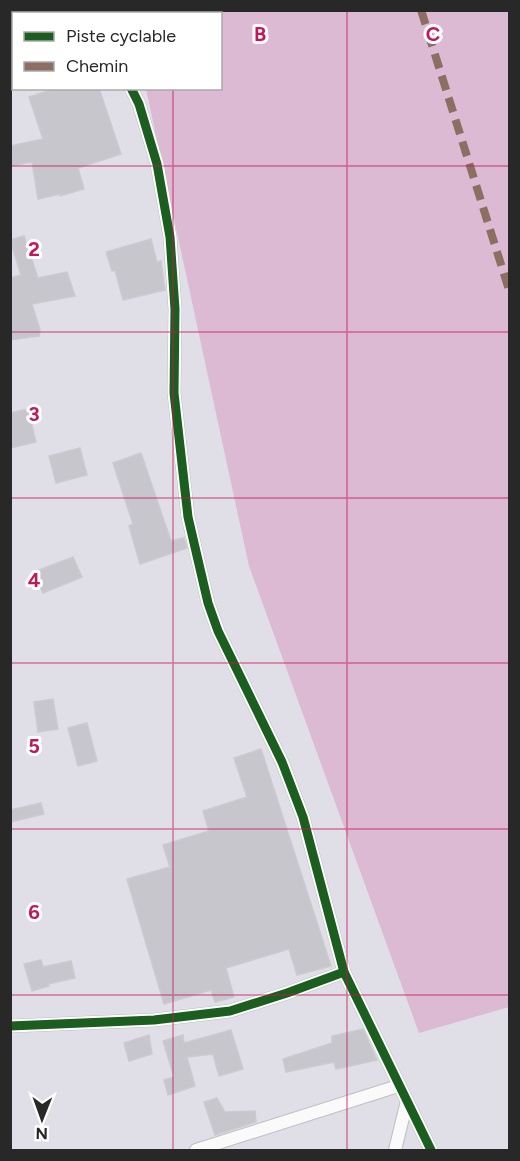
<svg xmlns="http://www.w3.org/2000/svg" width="520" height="1161" viewBox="0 0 520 1161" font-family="Figtree,sans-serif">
<rect width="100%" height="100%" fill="#e0dee6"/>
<polygon fill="#ddbad3" points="129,11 509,11 509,1007 419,1033 249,566 146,89 220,88 220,14 129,14"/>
<g fill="#c7c6cc" stroke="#cccad1" stroke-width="1.5">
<polygon points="57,88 99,88 121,154 78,168 84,189 60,196 60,194 38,199 32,162 10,166 10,146 43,139 29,97"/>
<polygon points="24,236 38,278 67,272 75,296 32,304 40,330 39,336 10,340 10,278 21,275 10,240"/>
<polygon points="151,239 157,262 161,261 165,290 123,300 115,270 112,271 106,252"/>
<polygon points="28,409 36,442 10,448 10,413"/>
<polygon points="80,448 87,475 56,483 49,456"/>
<polygon points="141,453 171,541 184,538 187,548 140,564 129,526 133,524 113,463"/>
<polygon points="73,557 82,577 43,593 34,572"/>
<polygon points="53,699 58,729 38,732 34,702"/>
<polygon points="87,723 97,761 78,766 68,728"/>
<polygon points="261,749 331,966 297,975 289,949 226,968 234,997 215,1002 211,990 164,1004 127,879 170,867 163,845 209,831 203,811 247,797 234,758"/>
<polygon points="41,803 44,814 10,822 10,810"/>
<polygon points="41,960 43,967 71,961 75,978 48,984 49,986 32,991 24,964"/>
<polygon points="363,1029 377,1060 336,1069 334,1062 286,1072 283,1059 332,1043 332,1036"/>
<polygon points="231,1030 243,1069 219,1076 213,1054 187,1057 195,1086 168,1095 164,1080 174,1077 163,1041 183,1035 184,1043"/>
<polygon points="149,1035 152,1054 129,1061 124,1043"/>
<polygon points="217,1098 225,1112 255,1111 256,1122 215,1135 204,1102"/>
</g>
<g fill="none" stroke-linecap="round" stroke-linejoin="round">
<defs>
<g id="minor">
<polyline points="93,10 94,14"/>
<polyline points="131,88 139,104 157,164 170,237 175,309 174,393 188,517 208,603 218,631 282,762 303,817 344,972 431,1150"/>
<polyline points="10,1026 154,1020 230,1011 287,993 344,972"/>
<polyline points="196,1150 398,1086"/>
<polyline points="395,1150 407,1101"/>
</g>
</defs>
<use href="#minor" stroke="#bebfc0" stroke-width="14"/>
<use href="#minor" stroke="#fafafb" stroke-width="12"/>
<polyline stroke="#8d6e63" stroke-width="8" stroke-dasharray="15 8" stroke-linecap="butt" points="421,10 510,293"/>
<defs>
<g id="cycleway">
<polyline points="131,88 139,104 157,164 170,237 175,309 174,393 188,517 208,603 218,631 282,762 303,817 344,972 431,1150"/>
<polyline points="10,1026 154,1020 230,1011 287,993 344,972"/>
</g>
</defs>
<use href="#cycleway" stroke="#fff" stroke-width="13"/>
<use href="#cycleway" stroke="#1b5e20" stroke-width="9"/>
</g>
<path fill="none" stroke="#c2185b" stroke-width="1.5" stroke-opacity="0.55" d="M173 10V14M347 10V1150M173 88V1150M10 166H510M10 332H510M10 498H510M10 663H510M10 829H510M10 995H510"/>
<g font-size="20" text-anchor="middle" font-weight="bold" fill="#c2185b" stroke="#fff" stroke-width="6" stroke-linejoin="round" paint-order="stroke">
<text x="260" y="41">B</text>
<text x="433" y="41">C</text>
<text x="34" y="256">2</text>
<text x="34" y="421">3</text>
<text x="34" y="587">4</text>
<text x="34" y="753">5</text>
<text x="34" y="919">6</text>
</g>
<rect width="520" height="1161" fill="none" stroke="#282828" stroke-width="24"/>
<rect x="12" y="12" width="210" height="78" fill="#ffffff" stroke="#a9a9a9" stroke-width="1.5"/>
<rect x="24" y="32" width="30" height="9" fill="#1b5e20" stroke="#a9a9a9" stroke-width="1.5"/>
<text x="66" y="42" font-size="18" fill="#282828">Piste cyclable</text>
<rect x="24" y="62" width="30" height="9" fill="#8d6e63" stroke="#a9a9a9" stroke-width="1.5"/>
<text x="66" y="72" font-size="18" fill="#282828">Chemin</text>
<g transform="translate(42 1119) rotate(181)" stroke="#ffffff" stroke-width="4.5" paint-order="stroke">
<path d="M0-4.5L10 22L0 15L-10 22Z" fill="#282828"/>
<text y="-9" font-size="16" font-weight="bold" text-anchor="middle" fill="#282828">N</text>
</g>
</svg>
